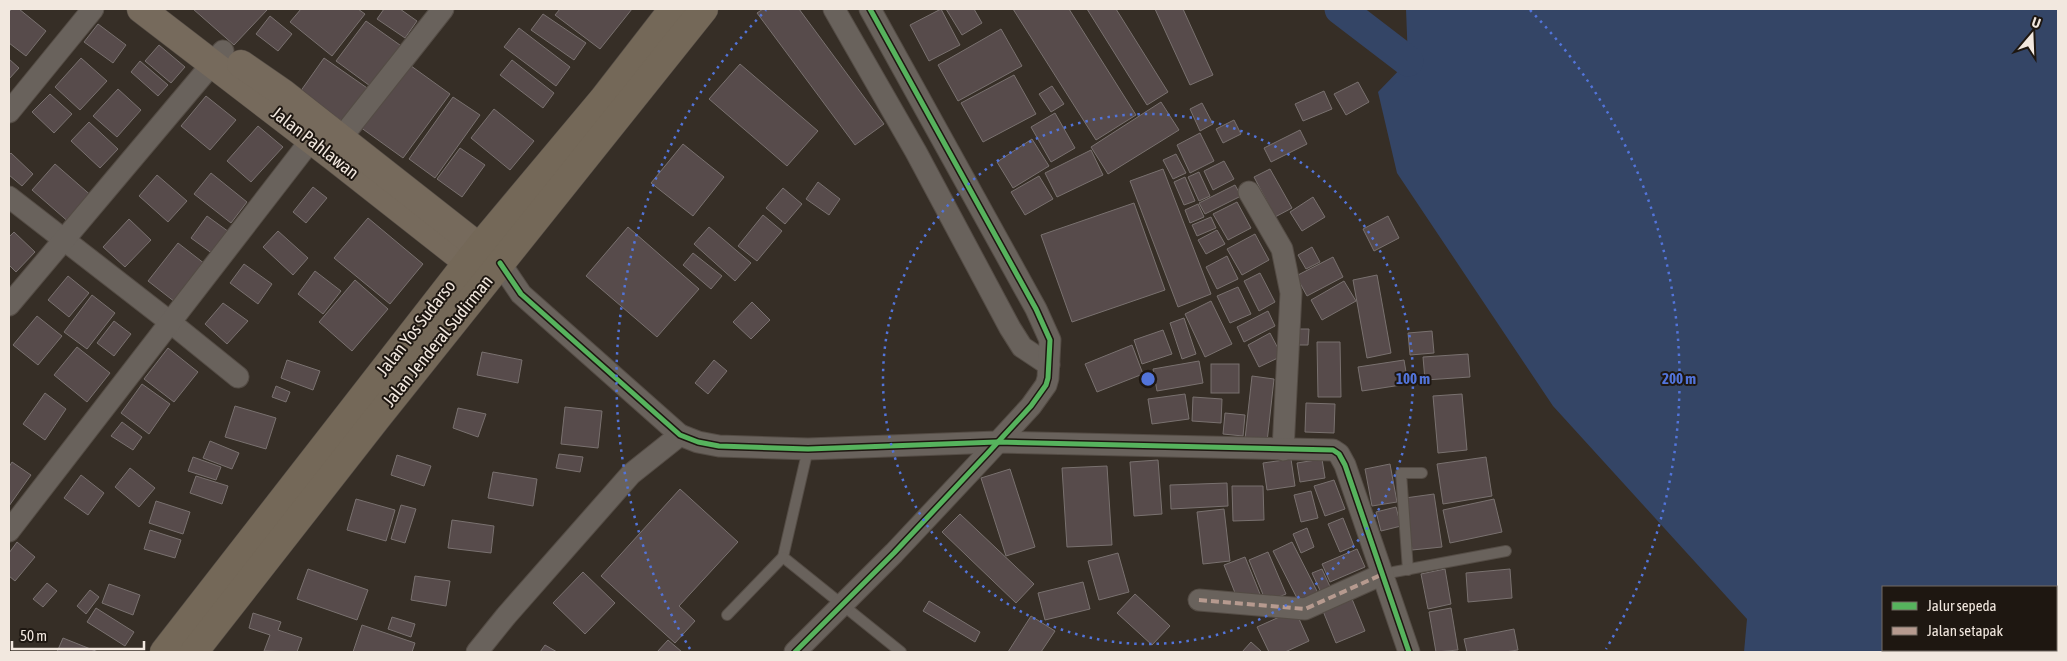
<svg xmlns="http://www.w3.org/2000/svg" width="2067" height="661" viewBox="0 0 2067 661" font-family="'Asap Condensed',sans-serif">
<rect width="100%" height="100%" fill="#362e26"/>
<path fill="#344566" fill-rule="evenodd" d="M1406 9H2058V652H1744L1747 619 1553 406 1397 173 1378 92 1408 61ZM1883 587H2056V650H1883Z"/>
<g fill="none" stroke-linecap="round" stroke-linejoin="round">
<polyline stroke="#344566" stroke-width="31" points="1340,9 1408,61"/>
</g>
<g fill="#574b4b" stroke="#79716f">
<polygon points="12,9 19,9 46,31 26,56 9,43 9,12"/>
<polygon points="193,9 265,9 267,10 234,45"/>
<polygon points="301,9 358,9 365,14 332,56 290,22"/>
<polygon points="384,9 400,9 417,21 405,38 377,19"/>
<polygon points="560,9 632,9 600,49 555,15"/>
<polygon points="763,9 799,9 884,124 855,145 757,13"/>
<polygon points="941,9 960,45 929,61 910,25"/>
<polygon points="946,9 974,9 982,23 962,35"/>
<polygon points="1013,9 1069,9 1136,115 1096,140"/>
<polygon points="1087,9 1116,9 1168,92 1147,105"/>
<polygon points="1155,9 1183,9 1213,75 1190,85"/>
<polygon points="543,14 586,43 574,60 531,30"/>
<polygon points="270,16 292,34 278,51 256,34"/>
<polygon points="366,21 407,50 377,91 336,61"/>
<polygon points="98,24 126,45 113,63 84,42"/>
<polygon points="519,28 570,67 556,86 504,47"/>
<polygon points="1001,29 1022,66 958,101 938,65"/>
<polygon points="159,45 185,67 171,83 145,61"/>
<polygon points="81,58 107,81 80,110 55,87"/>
<polygon points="324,58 370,90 346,124 300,92"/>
<polygon points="9,59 19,68 9,79"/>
<polygon points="512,60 554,93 543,108 500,75"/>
<polygon points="140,61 168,85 158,96 131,72"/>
<polygon points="407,63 450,94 403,158 360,127"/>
<polygon points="740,64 818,131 787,166 709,99"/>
<polygon points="1014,75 1036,114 983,142 961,103"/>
<polygon points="1358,82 1369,102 1346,115 1334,94"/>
<polygon points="1052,86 1064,104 1051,112 1039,94"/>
<polygon points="118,89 141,110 117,137 93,116"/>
<polygon points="1324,91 1332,109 1303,121 1295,104"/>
<polygon points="50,94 72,114 54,133 32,112"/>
<polygon points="206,96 236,120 210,150 181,126"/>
<polygon points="453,97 480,115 435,178 409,159"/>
<polygon points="1161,102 1179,130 1108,174 1091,147"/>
<polygon points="1202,103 1213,124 1200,131 1190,109"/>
<polygon points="494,109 534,141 510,170 471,138"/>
<polygon points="1055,113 1075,148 1051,162 1031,127"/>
<polygon points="1234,120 1241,134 1223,143 1216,129"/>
<polygon points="89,122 118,149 100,168 71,141"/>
<polygon points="258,126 283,147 251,182 227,161"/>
<polygon points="1300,130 1307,144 1271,162 1264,148"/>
<polygon points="1200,133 1214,161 1190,173 1177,145"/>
<polygon points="1032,139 1049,166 1013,188 997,162"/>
<polygon points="683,144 724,177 693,216 651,183"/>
<polygon points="460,148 485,165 462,197 437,179"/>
<polygon points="1091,150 1103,175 1057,197 1045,173"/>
<polygon points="11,153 33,174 22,186 9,175 9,155"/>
<polygon points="1176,154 1186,173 1173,179 1163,160"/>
<polygon points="1224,161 1234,179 1213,190 1204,171"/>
<polygon points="55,164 94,198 71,224 32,190"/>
<polygon points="1163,169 1211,294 1178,307 1130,181"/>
<polygon points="1270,169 1292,208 1275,217 1254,177"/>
<polygon points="1199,172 1210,196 1199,201 1188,177"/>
<polygon points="211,173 247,202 231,223 194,194"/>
<polygon points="157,175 187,201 168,222 139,196"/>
<polygon points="1039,176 1053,199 1025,215 1011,192"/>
<polygon points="1185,177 1195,201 1184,205 1174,182"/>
<polygon points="818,182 840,199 829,215 806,199"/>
<polygon points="1235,185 1241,196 1205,214 1199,203"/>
<polygon points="313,187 327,198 306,223 293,212"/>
<polygon points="783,188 802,204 785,224 766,208"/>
<polygon points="1313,197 1325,217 1302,231 1290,212"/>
<polygon points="1237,202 1251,228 1228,240 1213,214"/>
<polygon points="1134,203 1165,290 1072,322 1041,235"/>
<polygon points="1198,204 1204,217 1190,223 1185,210"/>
<polygon points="763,215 782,231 757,261 738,246"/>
<polygon points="207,216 229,232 213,254 191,238"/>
<polygon points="1388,216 1399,238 1374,251 1363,229"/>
<polygon points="1211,217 1216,228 1197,236 1192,225"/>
<polygon points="368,218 423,264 390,304 334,258"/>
<polygon points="129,219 151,240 125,267 103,247"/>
<polygon points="628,227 699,289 657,337 586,276"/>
<polygon points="709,227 751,263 735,281 694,244"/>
<polygon points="1217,230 1225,244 1206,254 1198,240"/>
<polygon points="278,231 308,258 293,275 263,247"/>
<polygon points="14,232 35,252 16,272 9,265 9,237"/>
<polygon points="1255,234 1269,260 1242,275 1227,249"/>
<polygon points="178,243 205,264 175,302 148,281"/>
<polygon points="1312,247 1320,262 1306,269 1298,255"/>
<polygon points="693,253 722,276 711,289 683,265"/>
<polygon points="1227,256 1238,279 1217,289 1206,267"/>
<polygon points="1333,257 1343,277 1307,296 1296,276"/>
<polygon points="244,264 272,284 258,304 230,283"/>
<polygon points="315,271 341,291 323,314 298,294"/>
<polygon points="1260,273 1275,302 1259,311 1244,281"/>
<polygon points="1377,275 1391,353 1367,358 1353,280"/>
<polygon points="68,276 89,293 69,317 48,300"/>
<polygon points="355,280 388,309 352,351 319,322"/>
<polygon points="1344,281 1356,301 1322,320 1311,300"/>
<polygon points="1238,287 1251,314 1230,323 1217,296"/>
<polygon points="92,295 115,313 87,349 64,332"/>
<polygon points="1211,301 1232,344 1205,357 1185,314"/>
<polygon points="752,302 770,320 751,339 733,322"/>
<polygon points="223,303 248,321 227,344 205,324"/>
<polygon points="1268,311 1275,326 1244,342 1237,327"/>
<polygon points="37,316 62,336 38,365 13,345"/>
<polygon points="1184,318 1196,354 1182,359 1170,323"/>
<polygon points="114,321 131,334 114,356 97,343"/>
<polygon points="1292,329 1309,329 1308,345 1291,345"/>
<polygon points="1163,330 1172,354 1142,364 1134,340"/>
<polygon points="1432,331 1434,353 1410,355 1408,333"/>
<polygon points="1270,333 1282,356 1259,367 1248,345"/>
<polygon points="1317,342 1340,342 1341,397 1318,397"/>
<polygon points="1132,345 1143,374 1097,392 1085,364"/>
<polygon points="77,347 110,373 87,402 54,375"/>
<polygon points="168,348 198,372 174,402 144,379"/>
<polygon points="482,352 522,360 518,383 477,375"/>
<polygon points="1468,354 1470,377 1425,380 1423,357"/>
<polygon points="287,360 320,371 313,390 281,378"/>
<polygon points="714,360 727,371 708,394 695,383"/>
<polygon points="1404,360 1408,384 1362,391 1358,367"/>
<polygon points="1199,361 1203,383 1157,391 1153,369"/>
<rect x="1211" y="364" width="28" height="29"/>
<polygon points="1252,376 1274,379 1267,442 1245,439"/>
<polygon points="142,384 170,404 149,434 121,413"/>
<polygon points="276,386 290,392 286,402 272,397"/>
<polygon points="45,393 66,409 45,440 23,424"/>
<polygon points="1185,394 1189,419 1152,424 1148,399"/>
<polygon points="1462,394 1467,450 1438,453 1433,396"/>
<polygon points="1193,397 1222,399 1221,423 1192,421"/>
<polygon points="1306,403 1335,404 1334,433 1305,432"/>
<polygon points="235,406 276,418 266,449 225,437"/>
<polygon points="565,407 602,411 598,448 561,444"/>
<polygon points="458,408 486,414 478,437 453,428"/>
<polygon points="1225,413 1245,415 1243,436 1223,434"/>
<polygon points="122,422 142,437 133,450 111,436"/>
<polygon points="210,441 239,453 232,469 203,458"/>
<polygon points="559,454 583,457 580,472 556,468"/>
<polygon points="397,455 431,466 424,486 391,475"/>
<polygon points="193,457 221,467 216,480 188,471"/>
<polygon points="1486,457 1492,496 1443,504 1437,464"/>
<polygon points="1291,459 1295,486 1267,490 1263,463"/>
<polygon points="1322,459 1325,478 1300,482 1297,463"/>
<polygon points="1158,460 1162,514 1134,516 1130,462"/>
<polygon points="12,462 31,475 9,506 9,467"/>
<polygon points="1390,464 1397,502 1372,506 1365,469"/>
<polygon points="1107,466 1112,545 1067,547 1062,468"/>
<polygon points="130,468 155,488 139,507 115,487"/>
<polygon points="1010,469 1035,547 1006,556 981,478"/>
<polygon points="493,472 537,479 533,506 488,498"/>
<polygon points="81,475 104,493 88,515 64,498"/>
<polygon points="196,476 228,486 222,504 190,493"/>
<polygon points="1334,480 1345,509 1325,516 1314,486"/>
<polygon points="1227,483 1228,506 1171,509 1170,485"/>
<polygon points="1232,486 1263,486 1264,520 1233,521"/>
<polygon points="680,489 738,542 679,606 695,621 675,643 601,576"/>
<polygon points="1311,491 1318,518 1301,522 1294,495"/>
<polygon points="1434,494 1442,547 1412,550 1405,498"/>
<polygon points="356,499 395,510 386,541 347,530"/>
<polygon points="1494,499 1502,532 1450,543 1443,510"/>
<polygon points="156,501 190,512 183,534 149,523"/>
<polygon points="401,505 416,509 405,543 391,539"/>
<polygon points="1396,507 1401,526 1381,531 1376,512"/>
<polygon points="1224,509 1230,561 1203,564 1197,512"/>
<polygon points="960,514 1034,584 1016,603 942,532"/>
<polygon points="1343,518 1354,546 1340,552 1328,524"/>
<polygon points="452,520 494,526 491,553 448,548"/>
<polygon points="1307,528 1314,547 1301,553 1293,534"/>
<polygon points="150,530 181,540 175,558 144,549"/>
<polygon points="17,542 35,557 15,581 9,576 9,553"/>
<polygon points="1292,542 1319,595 1300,604 1273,551"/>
<polygon points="1357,549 1365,567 1330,582 1322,564"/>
<polygon points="1268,552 1286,594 1266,602 1249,560"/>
<polygon points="1118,553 1129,592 1099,600 1088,561"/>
<polygon points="1245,557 1260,594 1239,603 1224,565"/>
<polygon points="308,569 368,590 357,620 297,599"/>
<polygon points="1322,569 1333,593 1323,597 1312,573"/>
<polygon points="1445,569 1451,604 1428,609 1421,574"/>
<polygon points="1510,569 1512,598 1468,602 1466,573"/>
<polygon points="583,572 615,603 585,634 553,603"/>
<polygon points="415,576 450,581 446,606 411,600"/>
<polygon points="1083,582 1090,609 1045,620 1038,593"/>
<polygon points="47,583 57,591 43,607 33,599"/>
<polygon points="109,584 140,595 133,615 102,603"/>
<polygon points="90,590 99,597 86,614 77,606"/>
<polygon points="1135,594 1170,626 1152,645 1117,613"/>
<polygon points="1352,599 1365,631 1336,643 1323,611"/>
<polygon points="929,601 980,632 975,642 923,611"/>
<polygon points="96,608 134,632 125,646 87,622"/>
<polygon points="1451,608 1458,650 1436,652 1429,612"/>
<polygon points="1295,610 1309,641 1285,652 1269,652 1257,627"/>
<polygon points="253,613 281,622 278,630 302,638 297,652 264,651 270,635 249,628"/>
<polygon points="1031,616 1055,631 1041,652 1008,652"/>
<polygon points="392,617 415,624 411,637 388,629"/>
<polygon points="362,625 415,643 412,652 353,652"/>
<polygon points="1514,629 1518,650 1505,652 1467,652 1464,639"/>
<polygon points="63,638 98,652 57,652"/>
<polygon points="668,640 682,652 657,652"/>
<polygon points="1251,642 1262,652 1242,652"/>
<polygon points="545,645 557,652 540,652"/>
</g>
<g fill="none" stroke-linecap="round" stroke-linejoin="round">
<defs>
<g id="service">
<polyline points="808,449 783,557 901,652"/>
<polyline points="1408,570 1401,473 1422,473"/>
<polyline points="1383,574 1506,551"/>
<polyline points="727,615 783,557"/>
</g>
<g id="minor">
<polyline points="834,9 916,152 1010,328 1022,347 1049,365"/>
<polyline points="9,112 93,9"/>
<polyline points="341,138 443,9"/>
<polyline points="1249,192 1282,249 1291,293 1283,450"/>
<polyline points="9,197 170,322 238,377"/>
<polyline points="500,263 521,294 680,435 698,442 719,446 808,449 997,442 1333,450 1339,454 1345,465 1409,652"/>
<polyline points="9,305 223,51"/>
<polyline points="9,531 311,140"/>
<polyline points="1199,600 1305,609 1383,574"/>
<polyline points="477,652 506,616 631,474 680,435"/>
<polyline points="795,652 894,553 986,455 1031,406 1046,385 1048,378 1050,340 1036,309 870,9"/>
</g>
<g id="primary">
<polyline points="141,9 335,158 485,276"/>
<polyline points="241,64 283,93 498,262"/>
</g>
<g id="trunk">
<polyline points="164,652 480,246 604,98 673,9"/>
<polyline points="194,652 377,418 704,9"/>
</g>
</defs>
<use href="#service" stroke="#544c45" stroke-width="12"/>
<use href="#minor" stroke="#544c45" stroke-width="23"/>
<use href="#primary" stroke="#544c45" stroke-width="29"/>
<use href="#trunk" stroke="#544c45" stroke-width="29"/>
<use href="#service" stroke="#69625c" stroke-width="10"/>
<use href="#minor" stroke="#69625c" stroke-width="21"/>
<use href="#primary" stroke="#766a5c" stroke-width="28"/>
<use href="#trunk" stroke="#746858" stroke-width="28"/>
<polyline stroke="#b69a8f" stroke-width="4" stroke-dasharray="8 4" stroke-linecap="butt" points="1199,600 1305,609 1383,574"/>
<defs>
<g id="cycleway">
<polyline points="500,263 521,294 680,435 698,442 719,446 808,449 997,442 1333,450 1339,454 1345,465 1409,652"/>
<polyline points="795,652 894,553 986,455 1031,406 1046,385 1048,378 1050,340 1036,309 870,9"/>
</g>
</defs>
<use href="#cycleway" stroke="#1e1711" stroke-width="8"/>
<use href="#cycleway" stroke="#56b35d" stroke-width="5"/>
</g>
<g fill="none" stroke="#5274da" stroke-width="2.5" stroke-dasharray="2.5 5">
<circle cx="1148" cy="379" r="265"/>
<path d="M690 649A531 531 0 0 1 766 10M1530 10A531 531 0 0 1 1606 649"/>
</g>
<g text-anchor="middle" stroke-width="4" stroke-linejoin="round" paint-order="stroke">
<g font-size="18" fill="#f2e8df" stroke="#1e1711">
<text transform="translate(315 143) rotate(38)" y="6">Jalan Pahlawan</text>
<text transform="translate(416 328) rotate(-52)" y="6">Jalan Yos Sudarso</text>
<text transform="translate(438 341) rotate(-51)" y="6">Jalan Jenderal Sudirman</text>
</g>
</g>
<circle cx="1148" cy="379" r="8" fill="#5274da" stroke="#1e1711" stroke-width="2.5"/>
<g font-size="15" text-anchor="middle" font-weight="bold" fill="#5274da" stroke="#1e1711" stroke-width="4" stroke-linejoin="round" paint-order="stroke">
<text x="1413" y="384">100 m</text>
<text x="1679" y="384">200 m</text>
</g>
<rect width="2067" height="661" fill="none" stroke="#f2e8df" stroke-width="20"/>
<rect x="1882" y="586" width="175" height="65" fill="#1e1711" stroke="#736b63"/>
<rect x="1892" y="602" width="25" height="8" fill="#56b35d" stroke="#736b63"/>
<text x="1927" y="611" font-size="15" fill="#f2e8df">Jalur sepeda</text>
<rect x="1892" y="627" width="25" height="8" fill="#b69a8f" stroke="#736b63"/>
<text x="1927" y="636" font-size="15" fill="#f2e8df">Jalan setapak</text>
<g transform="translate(2032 35) rotate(19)" stroke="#1e1711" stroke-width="4" paint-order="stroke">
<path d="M0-4L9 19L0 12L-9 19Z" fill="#f2e8df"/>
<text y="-8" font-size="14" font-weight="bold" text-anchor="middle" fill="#f2e8df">U</text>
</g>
<path d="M12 641v8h132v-8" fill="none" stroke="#f2e8df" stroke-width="2.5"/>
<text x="20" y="641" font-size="15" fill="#f2e8df" stroke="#1e1711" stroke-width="4" paint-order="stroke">50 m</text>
</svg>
